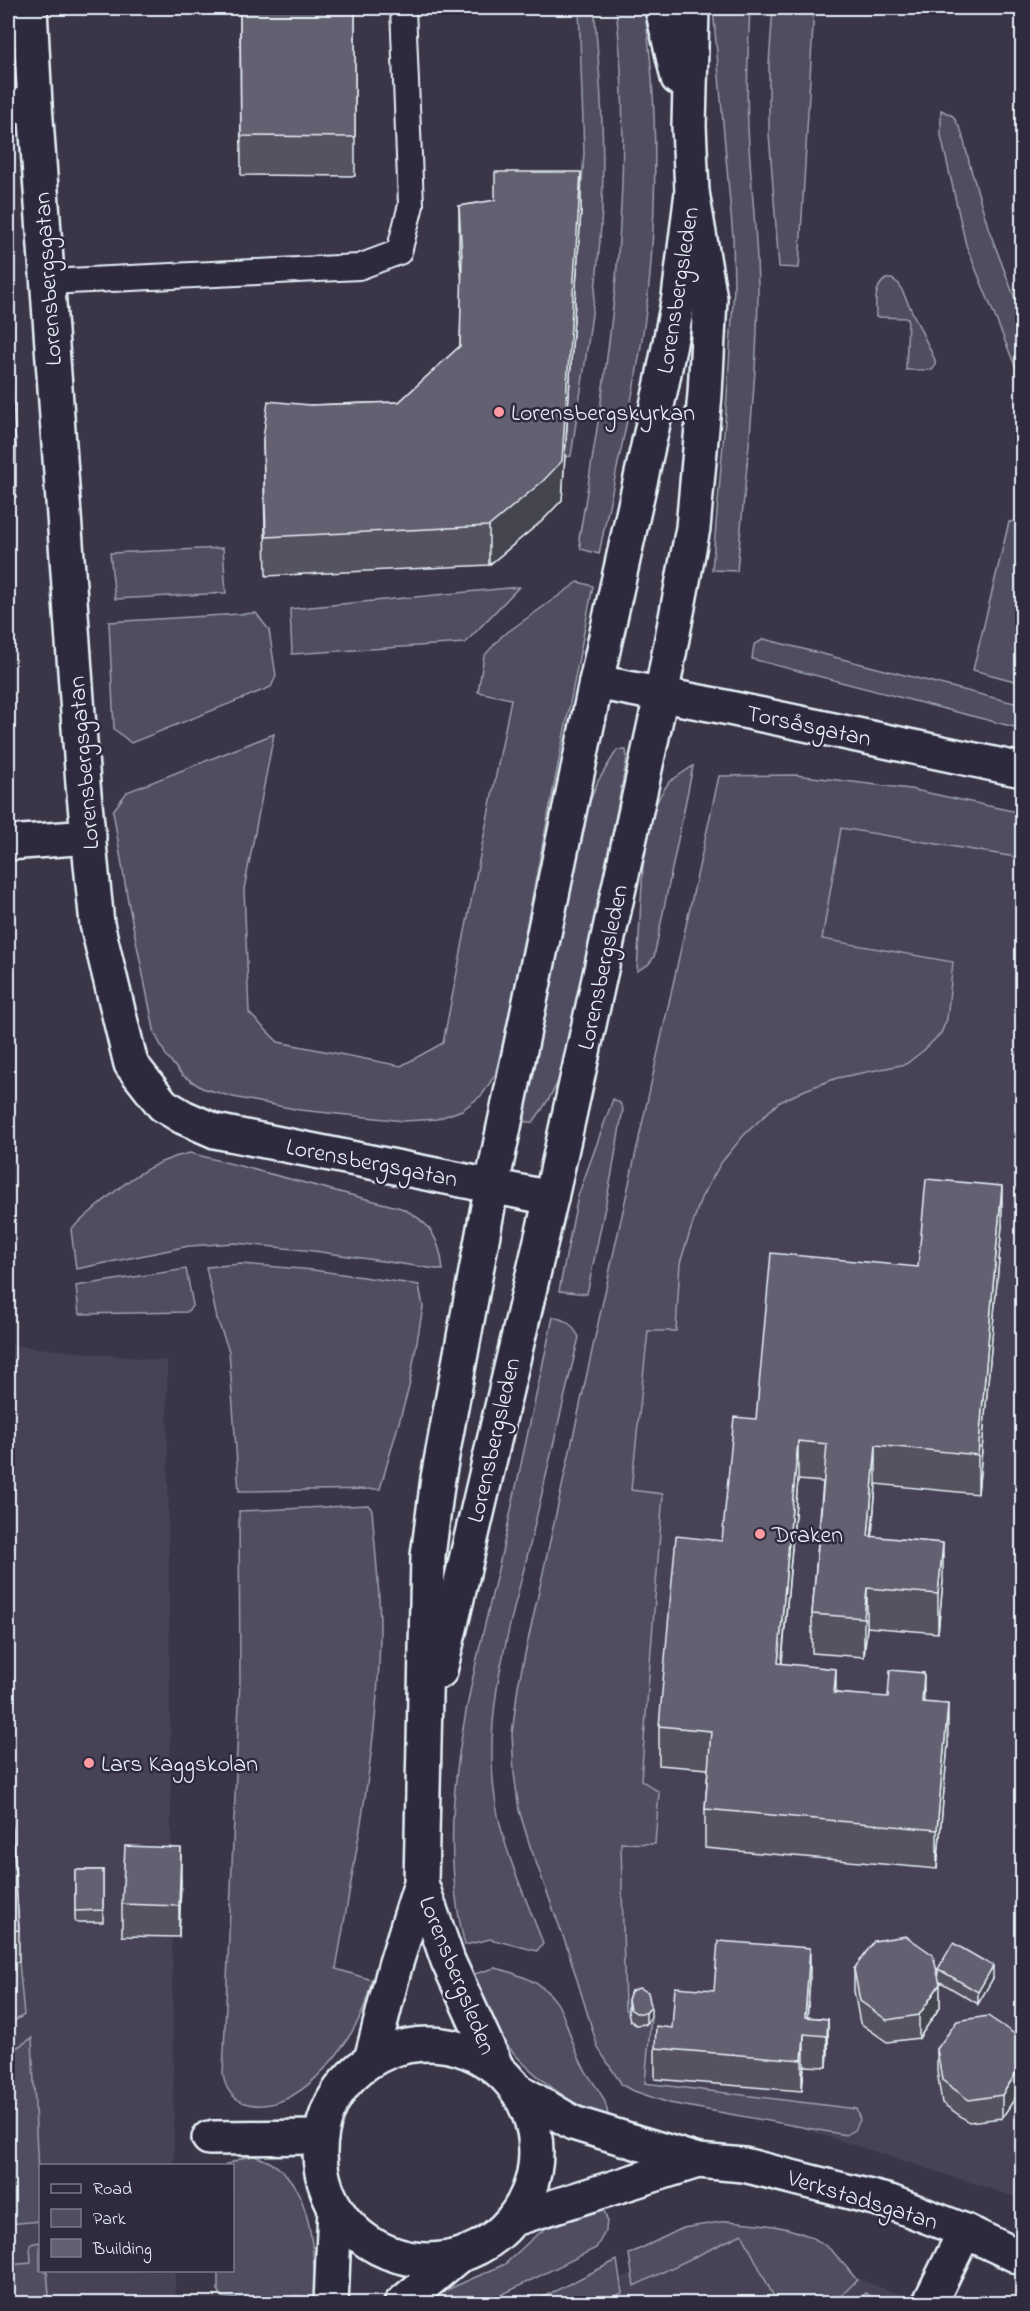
<svg xmlns="http://www.w3.org/2000/svg" width="1030" height="2311" viewBox="0 0 1030 2311" font-family="'Indie Flower',sans-serif">
<rect width="100%" height="100%" fill="#3a3648"/>
<filter id="ink" filterUnits="userSpaceOnUse"><feTurbulence type="fractalNoise" baseFrequency=".0167" numOctaves="2"/><feDisplacementMap in="SourceGraphic" scale="12" xChannelSelector="R" yChannelSelector="G"/><feConvolveMatrix kernelMatrix="1 2 1 2 8 2 1 2 1" color-interpolation-filters="sRGB"/></filter>
<g filter="url(#ink)">
<g fill="#464354">
<polygon points="1022,190 1022,217 1011,207"/>
<polygon points="796,775 910,789 1022,813 1022,2199 626,2072 598,1438 728,825"/>
<polygon points="8,1345 167,1361 174,2165 40,2166 40,2270 175,2271 175,2303 8,2303"/>
<polygon points="727,2228 921,2303 567,2304"/>
</g>
<g fill="#504e5f" stroke="#9ca0ac" stroke-width="1.5">
<path d="M579 8H594C600 74 605 141 602 208 598 291 583 374 571 456L565 457 584 153Z"/>
<path d="M616 8H644C657 91 657 178 651 262 644 360 618 458 599 554L581 549 579 539C609 363 636 187 616 8Z"/>
<path d="M713 8H750C748 47 746 86 748 126 750 182 758 238 758 294 757 386 745 479 737 571L712 570 726 410 734 287 733 237Z"/>
<polygon points="773,8 814,8 799,268 779,267 769,133 769,64"/>
<polygon points="941,110 953,116 961,130 972,173 989,230 1022,317 1022,383 966,245 941,136"/>
<path d="M886 279H892L899 284 935 360V366L932 370H906L908 318 876 317C876 304 873 287 886 279Z"/>
<polygon points="1022,520 1022,683 973,670 1009,522"/>
<polygon points="223,548 226,593 115,599 110,553"/>
<polygon points="578,582 593,586 507,1026 495,1075 482,1095 462,1110 437,1119 404,1121 300,1110 233,1097 202,1088 182,1075 167,1057 155,1034 128,901 113,811 127,792 274,734 244,889 249,1013 278,1042 401,1066 443,1043 511,699 478,692 484,656 502,636"/>
<polygon points="519,587 465,643 292,654 290,609"/>
<polygon points="256,613 269,630 276,676 271,687 131,743 114,729 109,622"/>
<polygon points="764,639 1022,705 1022,729 752,659 754,645"/>
<path d="M617 750H626L627 758 575 1027C565 1067 559 1088 533 1122H526L524 1114 585 814 598 781Z"/>
<polygon points="693,766 654,957 648,965 637,971 643,866 654,809 661,794 669,782"/>
<polygon points="796,775 910,789 1022,813 1022,858 841,828 822,939 953,962 947,1019 941,1033 924,1050 906,1064 837,1078 805,1090 778,1103 744,1135 721,1163 701,1198 680,1263 676,1331 648,1331 631,1490 663,1494 641,1780 659,1792 655,1844 621,1843 625,2010 651,2017 645,2083 856,2109 860,2120 855,2130 846,2135 669,2103 631,2090 622,2085 598,2048 567,1947 529,1843 519,1810 514,1773 512,1734 518,1686 719,776"/>
<polygon points="613,1099 620,1103 623,1109 611,1178 587,1294 559,1291 578,1196"/>
<path d="M190 1153 401 1208C430 1221 440 1239 443 1270L314 1251 235 1243 189 1246 76 1269 71 1229C109 1197 140 1163 190 1153Z"/>
<polygon points="241,1264 313,1270 419,1285 423,1307 409,1387 380,1489 239,1491 229,1351 217,1319 206,1267"/>
<polygon points="186,1269 193,1305 187,1312 79,1314 76,1286"/>
<path d="M553 1317C566 1320 572 1324 579 1337 562 1406 546 1476 530 1545 509 1630 481 1716 496 1805 504 1852 526 1898 543 1943L537 1951 490 1939 465 1945C432 1818 471 1686 500 1561 518 1480 535 1398 553 1317Z"/>
<path d="M368 1505 372 1510C375 1549 380 1589 380 1629 379 1743 355 1856 336 1969L372 1980C369 1993 365 2007 359 2019 340 2056 296 2114 248 2104 233 2100 225 2089 223 2074L240 1680 239 1511Z"/>
<polygon points="8,1962 19,1962 24,2015 8,2025"/>
<path d="M495 1968C506 1970 515 1974 526 1978 570 1998 562 2027 582 2064 591 2083 608 2096 608 2118 559 2101 507 2056 484 2010 479 1998 475 1986 471 1975Z"/>
<polygon points="32,2038 40,2221 8,2224 8,2053"/>
<path d="M253 2156C313 2169 314 2249 315 2298L296 2296 266 2302 222 2297 218 2291V2271L232 2270V2166L226 2165 242 2158Z"/>
<polygon points="603,2206 607,2220 606,2230 596,2248 485,2303 427,2304 440,2293 505,2264 533,2238 553,2223"/>
<path d="M727 2221C763 2224 805 2226 833 2252 841 2260 849 2271 857 2280L834 2303H777L742 2234 634 2286 629 2254 683 2228Z"/>
<polygon points="40,2242 40,2270 47,2271 49,2295 42,2303 8,2303 8,2265 31,2263 30,2244"/>
<polygon points="617,2260 622,2293 600,2303 531,2303"/>
<polygon points="866,2293 881,2303 855,2303"/>
</g>
<g fill="none" stroke-linecap="round" stroke-linejoin="round">
<defs>
<polyline id="lane" points="48,282 359,267 399,252 411,205 403,8"/>
<g id="street">
<polyline points="30,8 35,105 83,784 97,924 131,1064 163,1105 183,1117 215,1131 551,1198"/>
<polyline points="8,106 35,105"/>
<polyline points="596,682 720,706 1022,770"/>
<polyline points="8,843 89,837"/>
<polyline points="519,2091 573,2123 698,2161 744,2165 890,2202 965,2231 1022,2258"/>
<polyline points="209,2138 321,2137"/>
<polyline points="514,2219 698,2161"/>
<polyline points="929,2304 965,2231"/>
</g>
<g id="secondary">
<polyline points="662,8 678,78"/>
<polyline points="440,1671 551,1198 661,696 693,528 705,394 710,299 692,192 689,126 692,8"/>
<polyline points="421,1883 448,1961 496,2066"/>
<circle cx="428" cy="2152" r="108"/>
<polyline points="371,2060 395,1966 421,1883 428,1556 438,1478 492,1185 596,682 662,383 679,297 692,192"/>
<polyline points="331,2304 335,2207"/>
<polyline points="401,2304 458,2256"/>
</g>
</defs>
<use href="#lane" stroke="#e8f1f8" stroke-width="28"/>
<use href="#street" stroke="#e8f1f8" stroke-width="38"/>
<use href="#secondary" stroke="#e8f1f8" stroke-width="38"/>
<use href="#lane" stroke="#2f2a3d" stroke-width="24"/>
<use href="#street" stroke="#2f2a3d" stroke-width="33"/>
<use href="#secondary" stroke="#2f2a3d" stroke-width="33"/>
</g>
<g fill="#555361" stroke="#e8f1f8" stroke-width="1.5">
<polygon points="240,8 355,8 355,176 241,175"/>
<polygon points="459,206 581,210 562,500 543,520 489,565 266,576 263,439 310,405 399,402 460,346 462,286 459,245"/>
<polygon points="8,315 16,448 16,497 8,497"/>
<polygon points="1002,1225 978,1494 876,1484 872,1536 943,1581 938,1633 867,1627 864,1657 812,1653 812,1614 823,1482 798,1480 782,1663 836,1693 924,1702 948,1743 937,1869 705,1848 705,1809 708,1769 659,1765 659,1726 722,1541 756,1419 918,1267"/>
<polygon points="8,1756 19,1930 19,1962 8,1962"/>
<rect x="75" y="1870" width="28" height="52"/>
<polygon points="181,1880 179,1937 122,1936 122,1904"/>
<polygon points="854,1969 938,1975 938,1969 993,1978 978,2004 939,1981 940,2007 919,2038 887,2042 860,2023 854,1991"/>
<polygon points="810,1979 807,2017 828,2019 828,2051 827,2067 804,2066 802,2091 655,2079 655,2048 672,2028 714,1990"/>
<polygon points="631,1991 651,2017 646,2024 636,2025 630,2020 628,2012 628,2000"/>
<polygon points="937,2049 1022,2087 1002,2118 969,2122 942,2103 937,2071"/>
</g>
<g fill="#45444f" stroke="#e8f1f8" stroke-width="1.5">
<polygon points="581,172 581,210 562,500 543,520 489,565 489,526"/>
<polygon points="1002,1186 1002,1225 978,1494 978,1455"/>
<polygon points="798,1441 798,1480 778,1702 778,1663"/>
<polygon points="876,1445 876,1484 868,1575 868,1536"/>
<polygon points="943,1543 943,1581 938,1633 938,1594"/>
<polygon points="867,1588 867,1627 864,1657 864,1618"/>
<polygon points="836,1669 836,1707 834,1693"/>
<polygon points="924,1673 924,1712 922,1702"/>
<polygon points="948,1704 948,1743 937,1869 937,1830"/>
<polygon points="181,1848 181,1880 179,1937 179,1906"/>
<polygon points="810,1948 810,1979 806,2034 805,2017"/>
<polygon points="993,1966 993,1978 978,2004 978,1992"/>
<polygon points="940,1984 940,2007 919,2038 919,2015"/>
<polygon points="651,2006 651,2017 646,2024 646,2013"/>
<polygon points="828,2019 828,2051 827,2067 827,2036"/>
<polygon points="804,2034 804,2066 802,2091 802,2060"/>
<polygon points="1022,2064 1022,2087 1002,2118 1002,2095"/>
</g>
<g fill="#636171" stroke="#e8f1f8" stroke-width="1.5">
<polygon points="240,8 355,8 355,137 241,136"/>
<polygon points="495,172 581,172 562,461 543,481 489,526 266,537 263,439 268,401 310,405 399,402 460,346 462,259 459,206 495,200"/>
<polygon points="8,315 16,448 8,449"/>
<polygon points="926,1179 1002,1186 978,1455 876,1445 868,1536 943,1543 938,1594 867,1588 864,1618 812,1614 827,1444 798,1441 778,1663 836,1669 834,1693 888,1697 890,1670 924,1673 922,1702 948,1704 937,1830 705,1809 711,1731 659,1726 676,1536 722,1541 734,1417 756,1419 771,1253 918,1267"/>
<polygon points="8,1756 19,1930 8,1931"/>
<polygon points="125,1846 181,1848 179,1906 122,1904"/>
<polygon points="75,1870 103,1870 103,1910 75,1911"/>
<polygon points="906,1936 933,1955 940,1984 919,2015 887,2020 860,2001 854,1969 874,1941"/>
<polygon points="718,1941 810,1948 805,2017 828,2019 827,2036 804,2034 802,2060 655,2048 656,2026 672,2028 675,1987 714,1990"/>
<polygon points="953,1943 993,1966 978,1992 938,1969"/>
<polygon points="639,1988 648,1992 651,2006 646,2013 636,2013 630,2009 628,2000 631,1991"/>
<polygon points="988,2016 1016,2035 1022,2064 1002,2095 969,2100 942,2080 937,2049 957,2021"/>
</g>
</g>
<g fill="#ff9aa2" stroke="#2f2a3d" stroke-width="2">
<circle cx="499" cy="412" r="6"/>
<circle cx="760" cy="1534" r="6"/>
<circle cx="89" cy="1763" r="6"/>
</g>
<g text-anchor="middle" stroke-width="5" stroke-linejoin="round" paint-order="stroke">
<g font-size="24" fill="#e8f1f8" stroke="#2f2a3d">
<text transform="translate(47 279) rotate(-94)" y="8">Lorensbergsgatan</text>
<text transform="translate(677 290) rotate(-81)" y="8">Lorensbergsleden</text>
<text transform="translate(809 725) rotate(12)" y="8">Torsåsgatan</text>
<text transform="translate(83 763) rotate(-95)" y="8">Lorensbergsgatan</text>
<text transform="translate(602 967) rotate(-78)" y="8">Lorensbergsleden</text>
<text transform="translate(372 1162) rotate(11)" y="8">Lorensbergsgatan</text>
<text transform="translate(493 1440) rotate(-77)" y="8">Lorensbergsleden</text>
<text transform="translate(458 1975) rotate(68)" y="8">Lorensbergsleden</text>
<text transform="translate(863 2199) rotate(17)" y="8">Verkstadsgatan</text>
</g>
<g font-size="24" fill="#e8f1f8" stroke="#2f2a3d" text-anchor="start">
<text x="511" y="420">Lorensbergskyrkan</text>
<text x="772" y="1542">Draken</text>
<text x="101" y="1771">Lars Kaggskolan</text>
</g>
</g>
<rect width="1030" height="2311" fill="none" stroke="#2f2a3d" stroke-width="30"/>
<rect x="15" y="15" width="1000" height="2281" fill="none" stroke="#e8f1f8" stroke-width="2" filter="url(#ink)"/>
<rect x="39" y="2164" width="195" height="108" fill="#2f2a3d" stroke="#797a88" stroke-width="1.5"/>
<rect x="51" y="2184" width="30" height="9" fill="#2f2a3d" stroke="#797a88" stroke-width="1.5"/>
<text x="93" y="2194" font-size="18" fill="#e8f1f8">Road</text>
<rect x="51" y="2209" width="30" height="18" fill="#504e5f" stroke="#797a88" stroke-width="1.5"/>
<text x="93" y="2224" font-size="18" fill="#e8f1f8">Park</text>
<rect x="51" y="2239" width="30" height="18" fill="#636171" stroke="#797a88" stroke-width="1.5"/>
<text x="93" y="2254" font-size="18" fill="#e8f1f8">Building</text>
</svg>
